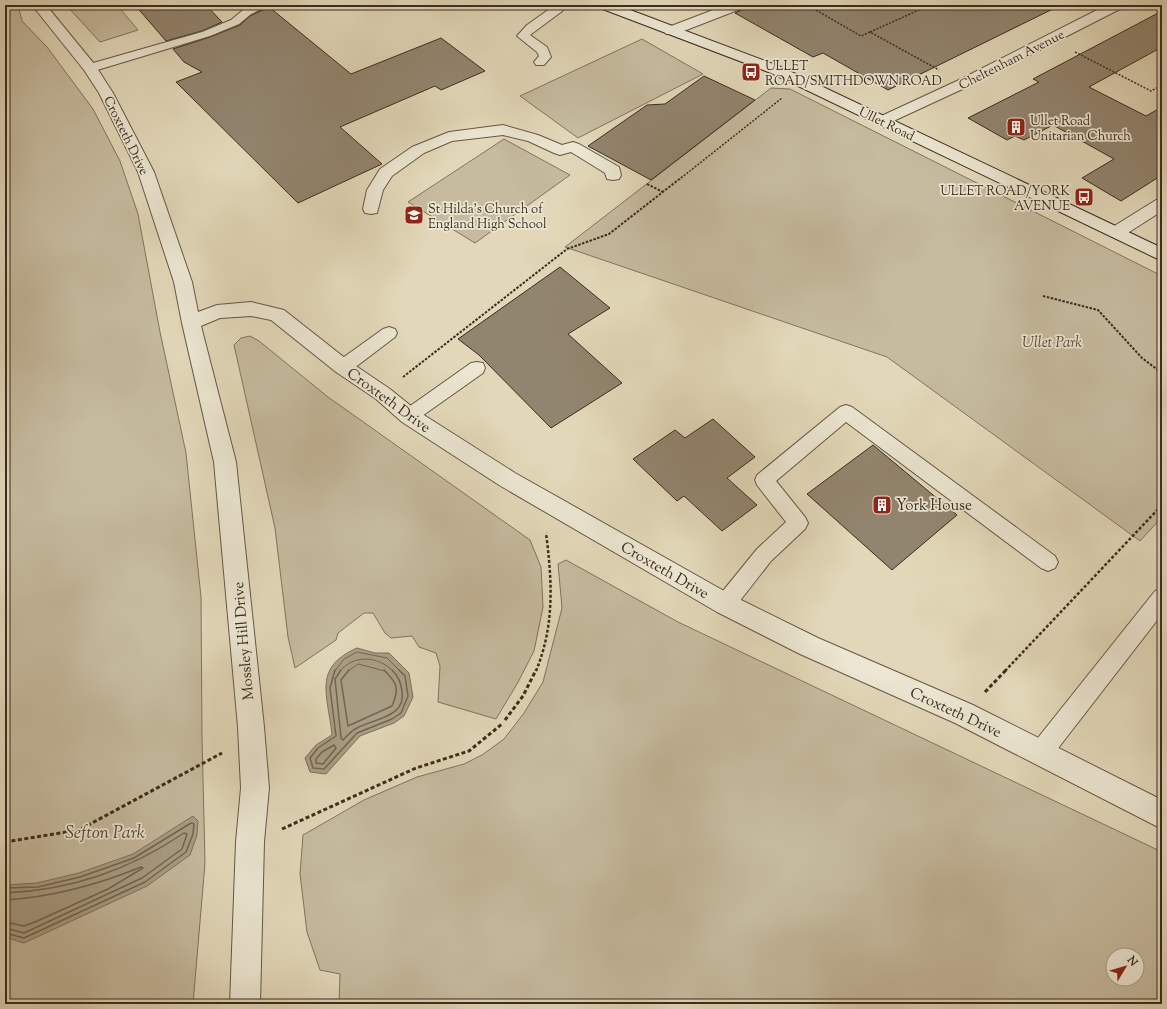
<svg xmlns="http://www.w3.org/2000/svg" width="1167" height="1009" viewBox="0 0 1167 1009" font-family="'Sorts Mill Goudy',serif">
<rect width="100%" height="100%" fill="#e2d8b9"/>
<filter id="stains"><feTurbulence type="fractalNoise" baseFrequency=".005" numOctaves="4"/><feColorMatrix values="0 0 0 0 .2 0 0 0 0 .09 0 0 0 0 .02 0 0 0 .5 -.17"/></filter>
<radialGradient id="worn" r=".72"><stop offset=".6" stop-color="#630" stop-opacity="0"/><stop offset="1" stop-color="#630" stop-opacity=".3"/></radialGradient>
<g fill="#c6bb9f" stroke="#80745f" fill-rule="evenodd">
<polygon points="5,5 18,5 22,21 47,47 93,109 120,161 138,214 160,332 186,453 201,597 202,736 205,863 193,1004 5,1004"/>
<polygon points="66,5 117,5 138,30 100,42"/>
<polygon points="642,39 703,74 578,138 520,96"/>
<polygon points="771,88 790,89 1162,276 1162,517 1140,541 887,357 565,247"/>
<polygon points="504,139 570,175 475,243 408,202"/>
<polygon points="250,336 259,341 328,397 530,540 541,567 543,607 534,651 517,684 496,719 438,702 440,666 436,653 419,647 412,636 391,638 385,633 373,613 364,613 338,633 336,640 295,668 288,637 275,528 234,345 241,338"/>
<path d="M566 560 678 622 1162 852V1004H339L340 974 320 970 307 932 300 874 303 835 364 800 417 777 464 764 482 755 504 739 524 713 543 682 562 608 558 564ZM1113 955H1137V979H1113Z"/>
</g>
<g fill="#a99e85" stroke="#7d705c">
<path d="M357 648 375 653H389L409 673 413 697 404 716 394 723 360 736 326 774 310 772 305 758 316 745 332 735C328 695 312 668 357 648Z"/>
<polygon points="193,816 198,821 197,835 190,855 147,886 24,943 5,937 5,885 37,883 79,873 133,854"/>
</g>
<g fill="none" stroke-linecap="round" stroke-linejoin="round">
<g stroke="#726552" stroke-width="1">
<polyline points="335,671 344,659 357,652 387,658 400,671"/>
<path d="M340 671C354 654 378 656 393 671"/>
<polyline points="348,671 358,664 385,671"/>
</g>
<g stroke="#726552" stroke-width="1.5">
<polyline points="335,670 330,688 336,736 318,748 310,758 313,768 324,769 357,733 392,719 401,713 408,696 405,676 399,670"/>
<path d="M341 670 335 679 341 738 343 740C347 736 352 730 357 728 373 719 407 717 402 691 400 681 399 677 392 670"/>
<path d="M349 670 341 680 348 726 392 706C400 688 397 683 384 670"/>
<polygon points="334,745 336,748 323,764 316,763 316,759 322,752"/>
<polyline points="5,888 38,887 80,877 134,858 191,823 194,824 193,834 186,852 145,882 24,938 5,933"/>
<path d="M5 893C72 890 129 870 184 833L187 834 182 849 142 878 24 933 5 928"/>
<path d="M5 900C53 897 97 885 141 867L143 868 108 889 35 922 24 926 5 922"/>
</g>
</g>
<g fill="#92856f" stroke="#3b2c1f">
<polygon points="135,5 206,5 222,22 202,31 166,41"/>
<polygon points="746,5 1061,5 888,90 823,53 813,57 735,13 744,9"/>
<polygon points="269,7 351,74 441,38 485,71 441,90 435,86 340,127 382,164 298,203 176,82 202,72 184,62 173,49 210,37 240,25 250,16"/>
<polygon points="1162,11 1162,47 1089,87 1146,116 1162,107 1162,175 1121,201 1082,178 1114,159 1053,125 1024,140 1015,136 1007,140 968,118 1039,82 1033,79"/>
<polygon points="704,76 755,100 651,180 588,146 647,105 665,104"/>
<polygon points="560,267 610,308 568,334 622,383 551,428 479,355 458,339"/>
<polygon points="713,419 755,457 727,478 757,505 722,531 684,496 677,501 633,459 675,430 685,438"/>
<polygon points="873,445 957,515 892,570 807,494"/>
</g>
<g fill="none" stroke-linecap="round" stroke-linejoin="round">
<defs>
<g id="service">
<polygon points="254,5 270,5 251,14 239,24 210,36 94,71 86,71 84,68 86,65 202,32 231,20 243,10"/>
<polygon points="555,5 568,5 561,12 530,35 547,47 551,57 544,65 536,65 534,62 539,56 537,52 517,36 527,25"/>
<polygon points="389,327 395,329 397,333 395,337 349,372 343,373 337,372 335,367 337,362 383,329"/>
<polygon points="477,362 483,363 485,368 483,373 415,421 409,423 403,421 400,416 403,411 471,363"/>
<polygon points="846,405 852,407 1055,556 1058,562 1055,568 1048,571 1041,568 846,422 776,481 805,517 808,523 805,529 771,561 732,611 725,613 718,611 715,604 718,597 757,549 786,522 757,485 755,480 757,475 840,407"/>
<polygon points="1162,589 1162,614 1049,760 1041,763 1033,760 1030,752 1033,744 1155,591"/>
</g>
<polygon id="pedestrian" points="503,125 538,135 562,145 573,142 579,144 619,167 621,175 619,179 613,180 607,179 605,173 571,152 560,155 554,153 528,141 503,135 452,141 424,153 392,176 383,190 377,213 371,214 365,213 363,209 367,190 380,169 412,147 449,132"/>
<g id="minor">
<polygon points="32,5 46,5 95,65 113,93 154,172 192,282 198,312 217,305 251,302 284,310 350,362 390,389 416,410 515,473 733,596 818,638 973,705 1162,800 1162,829 955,723 800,654 717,612 499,485 402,422 376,399 336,372 271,320 251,316 220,318 201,326 236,462 264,727 269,788 264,842 260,1004 230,1004 236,842 241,788 238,727 214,462 182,323 174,282 138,172 99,93 84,70"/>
<polygon points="726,5 745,5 743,8 676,34 666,34 664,31 666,28"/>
<polygon points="1107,5 1124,5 1122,8 969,86 887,124 877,124 874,121 877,118 959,80"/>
<polygon points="1162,199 1162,211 1123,236 1117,238 1111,236 1108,232 1111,228 1156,200"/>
</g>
<polygon id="secondary" points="598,5 617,5 781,67 1162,248 1162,261 771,73 600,8"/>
</defs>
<use href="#service" stroke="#655746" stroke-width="2"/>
<use href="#pedestrian" stroke="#655746" stroke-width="2"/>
<use href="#minor" stroke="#655746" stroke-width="2"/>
<use href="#secondary" stroke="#3b2c1f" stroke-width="2"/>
<g stroke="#3b2c1f" stroke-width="1.5" stroke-dasharray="2 1.5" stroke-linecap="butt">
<polyline points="807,5 861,36 870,32 939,70"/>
<polyline points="870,32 930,5"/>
<polyline points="1075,52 1151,91 1162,85"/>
<polyline points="681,178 782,98"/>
</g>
<g stroke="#3b2c1f" stroke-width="2" stroke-dasharray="2.5 1.5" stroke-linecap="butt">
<polyline points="647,184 663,192"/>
<polyline points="1043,296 1098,310 1142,358 1162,373"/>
<polyline points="403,377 567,249 609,234 682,177"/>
</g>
<g stroke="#3b2c1f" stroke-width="2.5" stroke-dasharray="3 2" stroke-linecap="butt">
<path d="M536 671C555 625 552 580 546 533"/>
<polyline points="1005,671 1162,505"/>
</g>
<g stroke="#3b2c1f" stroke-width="3" stroke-dasharray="4 2.5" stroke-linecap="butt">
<polyline points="985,692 1006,670"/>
<polyline points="505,720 523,696 536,670"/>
<polyline points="282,829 416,768 469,751 502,724"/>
<polyline points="5,842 79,830 222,753"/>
</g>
<use href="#service" fill="#ece6d2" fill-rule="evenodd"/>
<use href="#pedestrian" fill="#ece6d2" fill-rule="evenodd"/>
<use href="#minor" fill="#ece6d2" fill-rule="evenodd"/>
<use href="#secondary" fill="#ece6d2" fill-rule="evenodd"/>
</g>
<defs>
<symbol id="bus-square" viewBox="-11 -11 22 22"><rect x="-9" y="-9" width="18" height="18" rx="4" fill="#8f2418" stroke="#ece6d2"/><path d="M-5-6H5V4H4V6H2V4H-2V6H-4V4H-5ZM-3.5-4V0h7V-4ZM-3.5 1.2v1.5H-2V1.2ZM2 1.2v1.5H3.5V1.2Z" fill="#fff"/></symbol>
<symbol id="building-square" viewBox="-11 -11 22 22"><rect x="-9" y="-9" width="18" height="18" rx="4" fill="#8f2418" stroke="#ece6d2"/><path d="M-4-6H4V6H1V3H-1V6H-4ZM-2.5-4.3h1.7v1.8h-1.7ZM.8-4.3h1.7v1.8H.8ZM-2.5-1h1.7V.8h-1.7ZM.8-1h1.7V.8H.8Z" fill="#fff"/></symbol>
<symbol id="school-square" viewBox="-11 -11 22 22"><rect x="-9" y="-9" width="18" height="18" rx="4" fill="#8f2418" stroke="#ece6d2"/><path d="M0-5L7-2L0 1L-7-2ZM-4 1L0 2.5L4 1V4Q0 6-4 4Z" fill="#fff"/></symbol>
</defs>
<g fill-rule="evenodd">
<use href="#bus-square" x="740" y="61" width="22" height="22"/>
<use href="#building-square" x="1005" y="116" width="22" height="22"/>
<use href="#bus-square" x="1073" y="186" width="22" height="22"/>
<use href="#school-square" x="403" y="204" width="22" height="22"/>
<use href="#building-square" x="871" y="494" width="22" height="22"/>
</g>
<g text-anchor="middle" stroke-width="3.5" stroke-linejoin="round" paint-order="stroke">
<g font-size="13" fill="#3b2c1f" stroke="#ece6d2">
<text transform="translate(1011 59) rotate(-27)" y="5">Cheltenham Avenue</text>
<text transform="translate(887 123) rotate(26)" y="5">Ullet Road</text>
<text transform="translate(127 135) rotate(64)" y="5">Croxteth Drive</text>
</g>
<g font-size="13" fill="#3b2c1f" stroke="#ece6d2" text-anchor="start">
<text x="765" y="70">ULLET<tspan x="765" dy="15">ROAD/SMITHDOWN ROAD</tspan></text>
<text x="1030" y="125">Ullet Road<tspan x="1030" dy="15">Unitarian Church</tspan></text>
<text x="1070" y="195" text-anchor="end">ULLET ROAD/YORK<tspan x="1070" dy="15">AVENUE</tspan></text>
<text x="428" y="213">St Hilda's Church of<tspan x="428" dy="15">England High School</tspan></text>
</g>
<g font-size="15" font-style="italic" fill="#574939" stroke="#ece6d2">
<text x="1052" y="347">Ullet Park</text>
</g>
<g font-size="15" fill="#3b2c1f" stroke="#ece6d2">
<text transform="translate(389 400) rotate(36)" y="5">Croxteth Drive</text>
<text transform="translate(665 570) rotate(30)" y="5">Croxteth Drive</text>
<text transform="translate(243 641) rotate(-95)" y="5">Mossley Hill Drive</text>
<text transform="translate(956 712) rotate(25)" y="5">Croxteth Drive</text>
</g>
<g font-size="15" fill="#3b2c1f" stroke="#ece6d2" text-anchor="start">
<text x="896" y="510">York House</text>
</g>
<g font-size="18" font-style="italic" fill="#574939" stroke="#ece6d2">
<text x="105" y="838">Sefton Park</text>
</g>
</g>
<rect width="1167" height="1009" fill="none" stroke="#e2d8b9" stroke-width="20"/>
<rect x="6" y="6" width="1155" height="997" fill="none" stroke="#3b2c1f" stroke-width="2"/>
<rect x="10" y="10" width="1147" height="989" fill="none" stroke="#3b2c1f"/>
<g transform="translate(1125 967) rotate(52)"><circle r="19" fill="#ece6d2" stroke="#a59c8a"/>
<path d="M0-3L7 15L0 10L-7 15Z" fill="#8f2418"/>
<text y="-6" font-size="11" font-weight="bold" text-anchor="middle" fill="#3b2c1f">N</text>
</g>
<rect width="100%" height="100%" filter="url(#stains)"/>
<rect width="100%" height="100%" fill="url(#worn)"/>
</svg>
